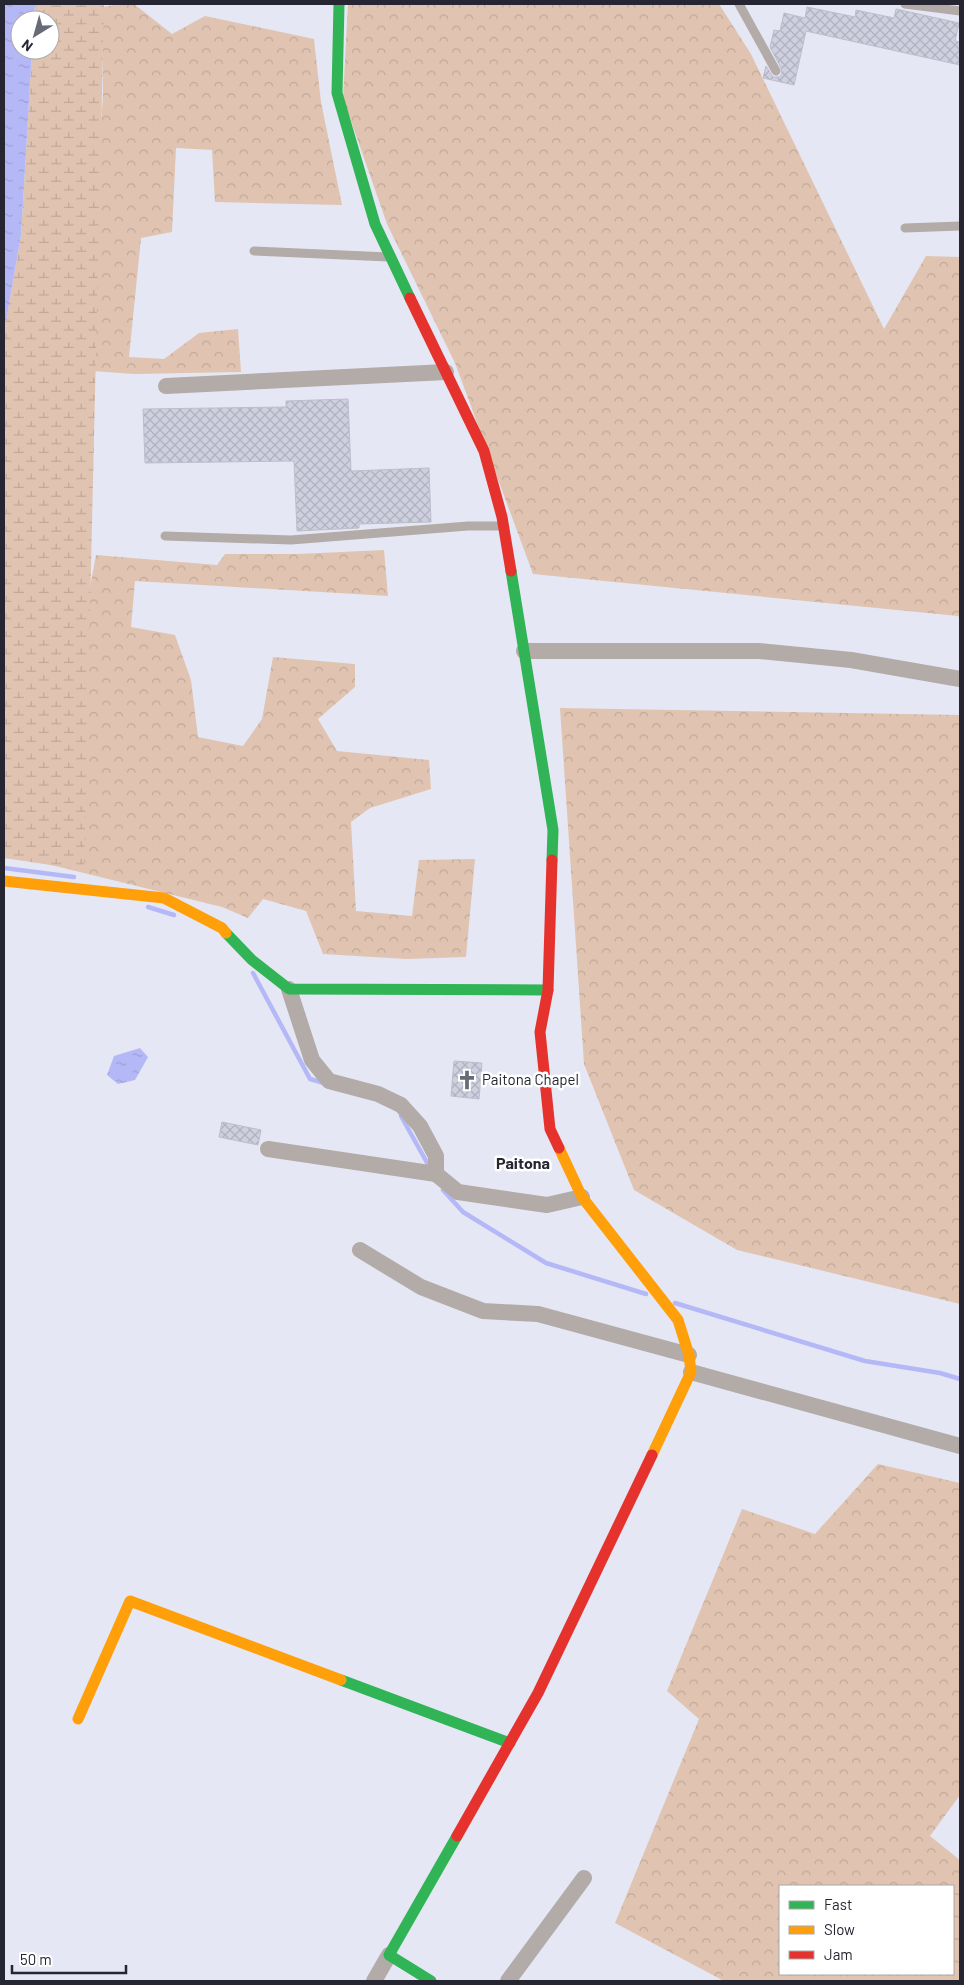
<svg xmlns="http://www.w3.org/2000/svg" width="964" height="1985" viewBox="0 0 964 1985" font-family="Barlow,sans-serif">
<defs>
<pattern id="forest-crowns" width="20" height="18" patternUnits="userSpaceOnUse" patternTransform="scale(1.25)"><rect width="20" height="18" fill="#e0c4b1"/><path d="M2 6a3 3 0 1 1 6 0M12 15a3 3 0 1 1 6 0" fill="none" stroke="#c0a899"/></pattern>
<pattern id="wetland-marsh" width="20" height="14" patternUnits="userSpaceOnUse" patternTransform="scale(1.25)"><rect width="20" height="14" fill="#e0c4b1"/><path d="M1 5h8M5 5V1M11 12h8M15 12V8" fill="none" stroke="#c0a899"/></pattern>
<pattern id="water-ripples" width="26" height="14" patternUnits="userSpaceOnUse" patternTransform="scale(1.25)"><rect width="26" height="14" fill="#b5b8f6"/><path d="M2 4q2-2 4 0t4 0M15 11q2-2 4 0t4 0" fill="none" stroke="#9c9ed3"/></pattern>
<pattern id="building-cross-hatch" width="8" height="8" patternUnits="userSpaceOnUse" patternTransform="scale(1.25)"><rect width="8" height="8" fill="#ced0df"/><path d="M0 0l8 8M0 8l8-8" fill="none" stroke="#b1b2c0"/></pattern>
</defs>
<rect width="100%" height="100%" fill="#e5e7f5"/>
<g fill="url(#forest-crowns)" fill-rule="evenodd">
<polygon points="120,4 134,4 172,34 205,16 314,39 321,102 342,205 215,202 212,150 176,148 172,232 141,238 129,357 164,359 199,333 238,329 241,372 134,374 92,371 89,271 103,96 102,7"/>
<polygon points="348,4 719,4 751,54 884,329 926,256 960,257 960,619 958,616 533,574 455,363 387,224 343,98"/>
<polygon points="384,550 388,596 135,581 131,627 175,635 191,680 198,737 243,746 262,719 273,657 355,664 355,687 318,719 337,751 429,760 431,789 370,808 351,822 356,911 412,916 419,860 475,859 466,957 407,959 323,954 306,911 263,899 248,918 222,907 39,862 96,555 217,565 225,554 298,554"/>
<polygon points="560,708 960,715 960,1304 737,1250 634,1190 584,1064"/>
<path d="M878 1464 960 1483V1795L930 1836 960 1860V1981H724L615 1923 699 1719 667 1691 742 1509 815 1534ZM953 1886V1974H780V1886Z"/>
</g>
<polygon fill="url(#wetland-marsh)" points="35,4 104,4 84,870 4,858 4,333 21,235 32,50 50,50 50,20 34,20"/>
<g fill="url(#water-ripples)">
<polygon points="4,4 35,4 34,20 20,20 20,50 32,50 21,235 4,333"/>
<polygon points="140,1048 148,1057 135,1080 118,1084 107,1075 114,1056"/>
</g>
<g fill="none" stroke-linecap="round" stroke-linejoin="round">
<g stroke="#b5b8f6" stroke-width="4.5">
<polyline points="4,868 74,877"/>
<polyline points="148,907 174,915"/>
<polyline points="253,973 310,1079 324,1083"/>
<polyline points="401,1116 430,1168"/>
<polyline points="443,1190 463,1212 546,1263 646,1294"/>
<polyline points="675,1303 865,1361 940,1373 960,1379"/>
</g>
</g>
<g fill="url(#building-cross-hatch)" stroke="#bdbeca">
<polygon points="807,7 855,17 856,10 894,18 896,9 959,23 955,41 960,42 960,65 806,31 794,85 763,78 766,66 773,77 779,77 782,74 781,68 770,47 774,30 780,31 784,13 805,18"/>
<polygon points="348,399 351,471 429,468 431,522 359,524 359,528 297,531 294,461 145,463 143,409 286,407 286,401"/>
<polygon points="454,1061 482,1063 479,1099 451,1096"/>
<polygon points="222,1122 261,1130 258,1145 219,1137"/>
</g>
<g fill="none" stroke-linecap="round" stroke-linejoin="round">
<g stroke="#b2aba8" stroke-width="9">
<polyline points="739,4 776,71"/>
<polyline points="905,4 960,11"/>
<polyline points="905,228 960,226"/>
<polyline points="254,251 388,257"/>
<polyline points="165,536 291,540 468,526 503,526"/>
</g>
<g stroke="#b2aba8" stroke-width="16">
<polyline points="166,386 446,372"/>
<polyline points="524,651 759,651 851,660 960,679"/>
<polyline points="289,989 312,1060 329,1081 378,1094 401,1105 420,1126 436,1156 436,1174 458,1192 547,1205 582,1197"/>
<polyline points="268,1149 436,1174"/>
<polyline points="360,1250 421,1287 483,1311 538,1314 689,1355"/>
<polyline points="691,1372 960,1446"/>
<polyline points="374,1981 389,1955"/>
<polyline points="508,1981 584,1878"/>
</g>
<g stroke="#30b455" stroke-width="11">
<polyline points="339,4 337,93 375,224 410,298"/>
<polyline points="511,571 553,830 552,860"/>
<polyline points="226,933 252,960 289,989 548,990"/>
<polyline points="341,1680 510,1743"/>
<polyline points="431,1981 389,1955 457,1836"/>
</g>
<g stroke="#ff9f0a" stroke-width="11">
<polyline points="4,881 164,898 222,928 226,933"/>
<polyline points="559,1148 582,1197 678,1320 689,1355 691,1372 652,1455"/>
<polyline points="78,1719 130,1601 341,1680"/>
</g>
<g stroke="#e5322d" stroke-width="11">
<polyline points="410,298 484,451 502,517 511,571"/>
<polyline points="552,860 548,990 540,1032 550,1129 559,1148"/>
<polyline points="457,1836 538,1693 652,1455"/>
</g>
</g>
<defs>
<symbol id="church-bare" viewBox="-9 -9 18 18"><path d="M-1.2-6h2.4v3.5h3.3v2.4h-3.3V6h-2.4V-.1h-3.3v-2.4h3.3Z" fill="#686a76" stroke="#fff" stroke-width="2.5" paint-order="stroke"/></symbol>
</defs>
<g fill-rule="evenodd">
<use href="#church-bare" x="453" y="1066" width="28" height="28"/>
</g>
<g text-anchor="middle" stroke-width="5" stroke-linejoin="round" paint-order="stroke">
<g font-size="15" fill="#252631" stroke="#fff" text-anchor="start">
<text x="482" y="1085">Paitona Chapel</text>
</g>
<g font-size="16" font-weight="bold" fill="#252631" stroke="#fff">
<text x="523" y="1169">Paitona</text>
</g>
</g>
<rect width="964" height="1985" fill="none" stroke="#252631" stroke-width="10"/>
<rect x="779" y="1885" width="175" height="90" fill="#ffffff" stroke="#a8a8ad"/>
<rect x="789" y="1901" width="25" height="8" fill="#30b455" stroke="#a8a8ad"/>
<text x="824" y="1910" font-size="15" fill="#252631">Fast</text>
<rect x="789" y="1926" width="25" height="8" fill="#ff9f0a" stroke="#a8a8ad"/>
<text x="824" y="1935" font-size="15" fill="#252631">Slow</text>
<rect x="789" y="1951" width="25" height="8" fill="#e5322d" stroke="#a8a8ad"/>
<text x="824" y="1960" font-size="15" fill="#252631">Jam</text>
<g transform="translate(35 35) rotate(217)"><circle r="24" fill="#ffffff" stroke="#a8a8ad"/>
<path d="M0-4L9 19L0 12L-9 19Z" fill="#686a76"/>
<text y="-8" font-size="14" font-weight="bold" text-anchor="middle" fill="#252631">N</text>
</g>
<path d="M12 1965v8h114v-8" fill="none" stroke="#252631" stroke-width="2.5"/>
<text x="20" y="1965" font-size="15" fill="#252631" stroke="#ffffff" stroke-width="4" paint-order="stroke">50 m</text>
</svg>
